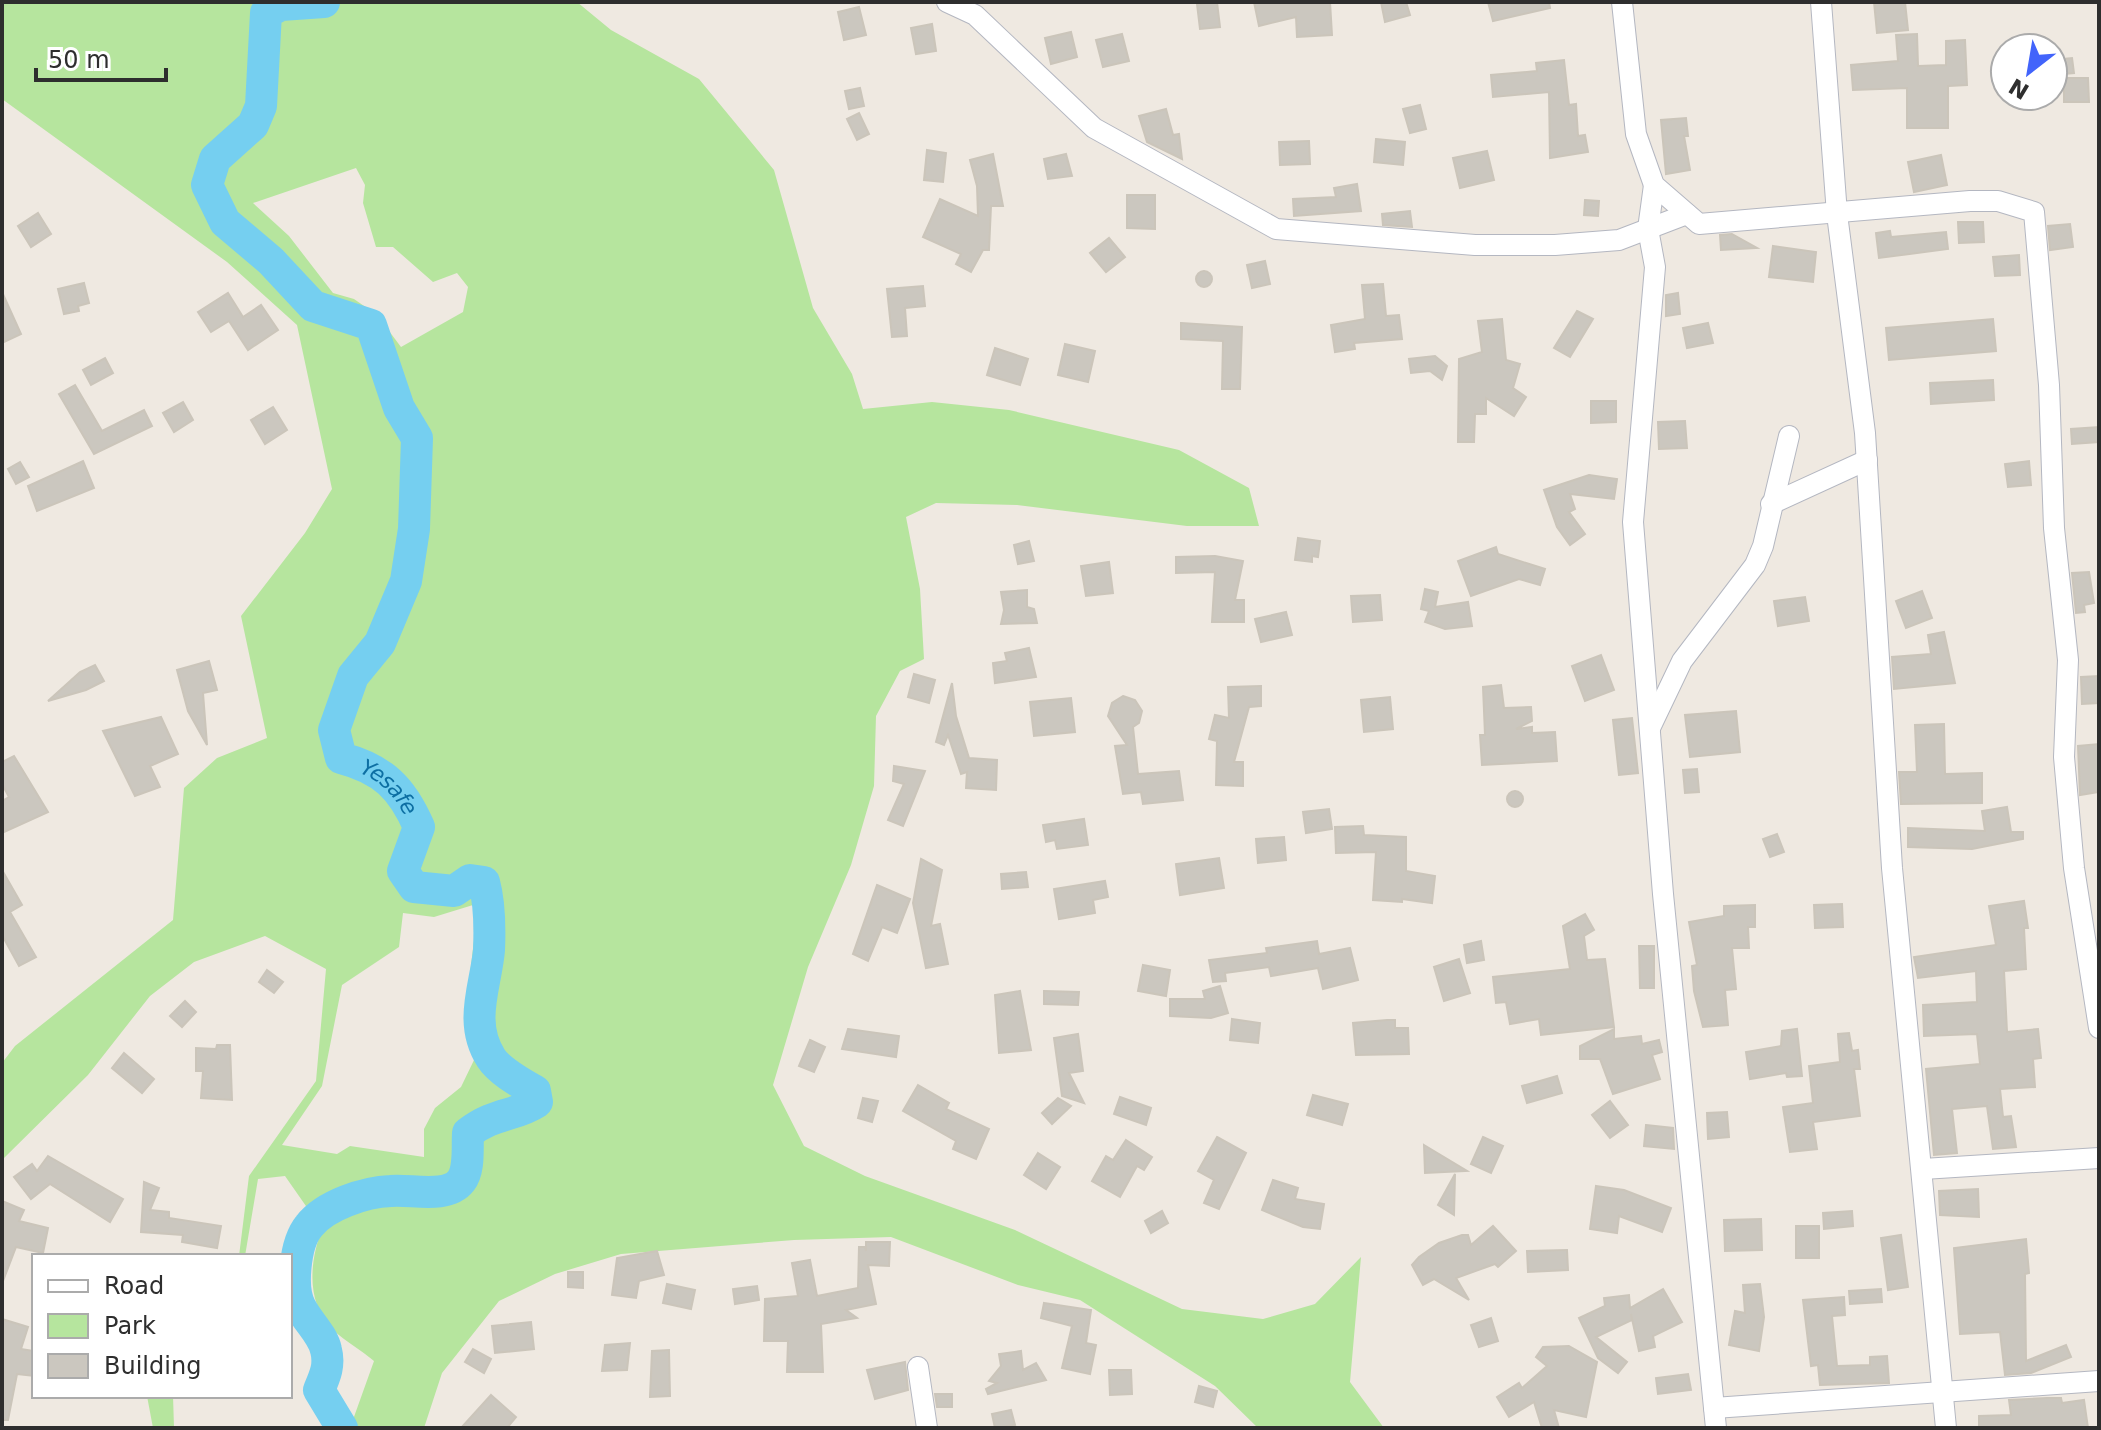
<svg xmlns="http://www.w3.org/2000/svg" width="2101" height="1430" viewBox="0 0 2101 1430" font-family="'DejaVu Sans',sans-serif">
<rect width="100%" height="100%" fill="#efe9e1"/>
<g fill="#b6e59e" fill-rule="evenodd">
<path d="M2 2H577L611 30 699 79 774 170 813 308 852 374 863 409 932 402 1009 410 1179 450 1249 488 1259 526H1187L1017 505 936 503 906 517 920 589 924 659 900 671 876 716 874 786 851 865 808 967 773 1085 804 1146 865 1176 1015 1230 1182 1309 1263 1319 1315 1304 1361 1257 1350 1382 1384 1428H1258L1215 1386 1080 1300 1018 1285 891 1237 794 1240 621 1254 555 1274 499 1301 442 1373 424 1428H350L374 1361C361 1350 345 1341 333 1330 305 1303 310 1260 322 1229L285 1176 258 1179 245 1256H239L249 1176 316 1081 326 969 265 936 194 962 150 996 88 1075 2 1160V1063L15 1046 173 920 184 788 217 758 267 738 241 616 305 533 332 489 297 325 227 262 2 99ZM356 168 365 185 363 203 376 247H393L433 282 457 273 468 287 463 312 401 347 377 315 354 299 333 293 289 236 253 203ZM473 905 477 914 467 1000 475 1058 461 1087 435 1108 424 1129V1157L350 1146 337 1154 282 1145 322 1086 342 985 399 947 403 913 434 917Z"/>
<polygon points="147,1396 173,1396 174,1428 153,1428"/>
</g>
<g fill="none" stroke-linecap="round" stroke-linejoin="round">
<path stroke="#75cff0" stroke-width="32" id="s1" d="M324 2 281 5 266 13 261 106 253 125 215 159 207 185 225 222 271 261 313 306 371 325 399 408 417 438 414 529 406 581 380 643 353 676 334 730 341 758C383 769 402 788 419 827L403 871 414 887 454 891 470 880 484 882C490 904 490 927 489 950 486 986 468 1022 491 1058 500 1072 521 1083 535 1091L537 1102C514 1117 495 1112 468 1133 467 1148 470 1169 461 1181 447 1199 411 1189 391 1191 365 1192 325 1205 309 1226 295 1243 290 1289 301 1308 308 1322 323 1335 326 1350 330 1365 325 1376 319 1390L342 1428"/>
</g>
<g fill="#cbc7bf" stroke="#cbc5ba" stroke-width="2">
<polygon points="1217,2 1220,27 1200,29 1197,4"/>
<polygon points="1254,2 1330,2 1332,35 1297,37 1296,17 1259,26"/>
<polygon points="1381,2 1406,2 1410,15 1385,22"/>
<polygon points="1488,2 1549,2 1550,8 1493,21"/>
<polygon points="1874,2 1905,2 1908,30 1877,33"/>
<polygon points="859,7 866,35 844,40 838,12"/>
<polygon points="932,24 936,51 916,54 911,28"/>
<polygon points="1071,32 1077,57 1051,64 1045,38"/>
<polygon points="1122,34 1129,61 1103,67 1096,40"/>
<polygon points="1917,34 1918,66 1946,65 1946,41 1965,40 1967,85 1948,86 1948,128 1907,128 1907,88 1853,90 1851,65 1898,61 1896,35"/>
<polygon points="2072,58 2074,73 2053,75 2053,60"/>
<polygon points="1564,60 1569,105 1576,104 1578,136 1585,135 1588,152 1550,158 1549,92 1493,97 1491,75 1537,71 1536,63"/>
<polygon points="2064,78 2088,78 2089,102 2064,102"/>
<polygon points="860,88 864,106 849,109 845,91"/>
<polygon points="1420,105 1426,129 1410,133 1403,109"/>
<polygon points="1166,109 1173,135 1179,134 1182,159 1147,142 1139,116"/>
<polygon points="859,113 869,134 857,140 847,119"/>
<polygon points="1686,118 1688,136 1684,136 1690,170 1666,174 1661,120"/>
<polygon points="1376,139 1405,142 1403,165 1374,162"/>
<polygon points="1309,141 1310,164 1280,165 1279,142"/>
<polygon points="927,150 946,153 943,182 924,180"/>
<polygon points="1487,151 1494,180 1460,188 1453,158"/>
<polygon points="993,154 1003,206 991,206 989,250 983,250 971,272 956,264 961,254 923,237 940,199 978,216 977,186 970,160"/>
<polygon points="1066,154 1072,176 1048,179 1044,159"/>
<polygon points="1941,155 1947,185 1914,192 1908,162"/>
<polygon points="1357,184 1361,211 1294,216 1293,199 1336,197 1334,188"/>
<polygon points="1127,195 1155,195 1155,229 1127,228"/>
<polygon points="1585,200 1599,201 1598,216 1584,215"/>
<polygon points="1410,211 1412,227 1383,225 1382,214"/>
<polygon points="38,213 51,234 31,247 18,226"/>
<polygon points="1958,222 1983,222 1984,242 1959,243"/>
<polygon points="2070,224 2073,247 2050,250 2048,226"/>
<polygon points="1890,231 1891,237 1946,232 1948,249 1879,258 1876,233"/>
<polygon points="1732,234 1757,248 1721,250 1720,235"/>
<polygon points="1109,238 1125,257 1106,272 1090,253"/>
<polygon points="1773,246 1816,252 1813,282 1769,277"/>
<polygon points="2019,255 2020,275 1995,276 1993,257"/>
<polygon points="1265,261 1270,284 1252,288 1247,265"/>
<circle cx="1204" cy="279" r="8"/>
<polygon points="84,283 89,303 78,306 79,311 64,314 58,289"/>
<polygon points="1383,284 1386,316 1399,315 1402,339 1354,343 1355,349 1335,352 1331,325 1365,319 1362,285"/>
<polygon points="923,286 925,306 905,308 907,336 892,337 887,289"/>
<polygon points="2,292 21,334 2,343"/>
<polygon points="228,293 243,317 261,305 278,330 248,350 229,321 211,332 198,312"/>
<polygon points="1678,293 1680,314 1666,316 1666,295"/>
<polygon points="1577,311 1593,319 1570,357 1554,348"/>
<polygon points="1502,319 1506,360 1520,364 1513,388 1526,397 1514,416 1486,398 1486,414 1475,414 1474,442 1458,442 1459,359 1482,352 1478,321"/>
<polygon points="1993,319 1996,351 1889,360 1886,328"/>
<polygon points="1181,323 1242,327 1240,389 1222,389 1223,341 1181,339"/>
<polygon points="1708,323 1713,343 1687,348 1683,328"/>
<polygon points="1065,344 1095,351 1088,382 1058,375"/>
<polygon points="995,348 1028,359 1020,385 987,375"/>
<polygon points="1435,356 1447,366 1442,380 1430,371 1411,373 1409,359"/>
<polygon points="105,358 113,373 91,385 83,370"/>
<polygon points="1993,380 1994,400 1931,404 1930,383"/>
<polygon points="75,385 102,431 144,410 152,426 94,454 59,394"/>
<polygon points="1591,401 1616,401 1616,422 1591,423"/>
<polygon points="183,402 193,420 174,432 163,413"/>
<polygon points="273,407 287,430 265,444 251,420"/>
<polygon points="1685,421 1687,448 1659,449 1658,422"/>
<polygon points="2099,427 2099,442 2072,444 2071,429"/>
<polygon points="83,461 94,488 37,511 28,486"/>
<polygon points="2029,461 2031,485 2008,487 2005,464"/>
<polygon points="20,462 29,477 16,484 8,469"/>
<polygon points="1589,475 1617,479 1614,499 1570,494 1575,509 1569,512 1585,534 1570,545 1557,527 1544,490"/>
<polygon points="1298,538 1320,541 1318,557 1312,556 1312,562 1295,560"/>
<polygon points="1029,541 1034,561 1018,564 1014,545"/>
<polygon points="1496,547 1498,554 1545,569 1540,585 1519,579 1471,596 1458,561"/>
<polygon points="1215,556 1243,561 1235,600 1244,600 1244,622 1212,622 1215,572 1176,573 1176,557"/>
<polygon points="1109,562 1113,593 1086,596 1081,566"/>
<polygon points="2089,572 2094,603 2084,605 2085,612 2076,613 2072,573"/>
<polygon points="1425,589 1438,592 1435,607 1468,602 1472,626 1445,629 1425,622 1429,611 1421,609"/>
<polygon points="1027,590 1027,607 1034,609 1037,623 1001,624 1004,610 1001,592"/>
<polygon points="1922,591 1932,618 1906,628 1896,601"/>
<polygon points="1380,595 1382,620 1353,622 1351,596"/>
<polygon points="1805,597 1809,621 1778,626 1774,601"/>
<polygon points="1286,612 1292,635 1261,642 1255,619"/>
<polygon points="1944,632 1955,683 1894,689 1892,657 1931,654 1928,635"/>
<polygon points="1029,648 1036,677 995,683 993,663 1007,661 1005,653"/>
<polygon points="1601,655 1614,690 1585,701 1572,666"/>
<polygon points="209,661 217,690 203,693 207,745 188,711 177,670"/>
<polygon points="95,665 104,681 86,690 48,701 80,672"/>
<polygon points="914,674 935,680 929,703 908,697"/>
<polygon points="2099,676 2099,703 2082,704 2081,677"/>
<polygon points="952,683 956,716 969,758 997,760 996,790 966,788 967,772 961,774 948,735 944,745 936,742"/>
<polygon points="1501,685 1504,708 1531,707 1532,721 1516,729 1532,727 1532,733 1555,732 1557,761 1482,765 1480,735 1485,735 1483,687"/>
<polygon points="1261,686 1261,706 1249,707 1234,762 1243,762 1243,786 1216,785 1217,741 1209,739 1215,715 1229,718 1228,687"/>
<polygon points="1123,696 1135,700 1142,711 1139,723 1133,727 1138,774 1179,771 1183,800 1143,804 1141,792 1123,794 1115,746 1127,745 1108,716 1112,703"/>
<polygon points="1390,697 1393,729 1364,732 1361,700"/>
<polygon points="1071,698 1075,732 1034,736 1030,702"/>
<polygon points="1736,711 1740,752 1690,757 1685,715"/>
<polygon points="161,717 178,754 150,766 160,787 135,796 103,731"/>
<polygon points="1632,718 1638,773 1619,775 1613,720"/>
<polygon points="1944,724 1945,774 1982,773 1982,803 1901,804 1899,772 1917,772 1915,725"/>
<polygon points="2099,744 2099,792 2080,795 2078,746"/>
<polygon points="14,756 48,812 2,833 2,801 9,797 2,784 2,762"/>
<polygon points="894,766 925,771 903,826 888,820 904,784 893,781"/>
<polygon points="1697,769 1699,792 1685,793 1683,770"/>
<circle cx="1515" cy="799" r="8"/>
<polygon points="2007,807 2011,832 2023,832 2023,839 1972,849 1908,847 1908,828 1985,831 1982,811"/>
<polygon points="1329,809 1332,829 1306,833 1303,812"/>
<polygon points="1084,819 1088,845 1057,849 1055,840 1046,842 1043,825"/>
<polygon points="1363,826 1364,835 1406,837 1406,871 1435,876 1432,903 1402,899 1402,902 1373,900 1376,852 1336,853 1335,827"/>
<polygon points="1777,834 1784,852 1770,857 1763,839"/>
<polygon points="1284,837 1286,860 1258,863 1256,839"/>
<polygon points="1219,858 1224,888 1180,895 1176,864"/>
<polygon points="921,859 942,870 931,926 940,924 948,964 926,968 913,903"/>
<polygon points="2,870 22,905 10,912 36,957 19,966 2,935"/>
<polygon points="1026,872 1028,887 1002,889 1001,874"/>
<polygon points="1105,881 1108,897 1093,900 1095,913 1059,919 1054,889"/>
<polygon points="877,885 910,899 897,933 882,927 868,961 853,954"/>
<polygon points="2024,901 2028,928 2024,928 2026,969 2004,971 2007,1032 2038,1029 2041,1058 2033,1059 2035,1087 2000,1089 2003,1117 2011,1116 2016,1147 1993,1149 1987,1106 1952,1109 1957,1153 1934,1155 1926,1069 1980,1064 1977,1034 1924,1036 1923,1005 1977,1002 1976,971 1918,978 1914,957 1996,945 1989,906"/>
<polygon points="1842,904 1843,927 1815,928 1814,905"/>
<polygon points="1755,905 1755,927 1748,927 1749,948 1732,948 1736,989 1725,990 1728,1025 1703,1027 1694,991 1692,966 1697,965 1689,922 1724,916 1724,906"/>
<polygon points="1585,914 1594,930 1584,936 1587,960 1605,959 1614,1027 1541,1035 1539,1019 1510,1024 1506,1002 1496,1003 1493,977 1570,969 1563,926"/>
<polygon points="1317,941 1319,954 1350,948 1358,980 1323,989 1318,968 1271,976 1269,967 1225,973 1226,981 1213,982 1209,960 1267,953 1266,948"/>
<polygon points="1481,941 1484,960 1467,963 1464,945"/>
<polygon points="1639,946 1654,946 1654,988 1640,988"/>
<polygon points="1459,959 1470,993 1444,1001 1434,967"/>
<polygon points="1143,965 1170,970 1166,996 1138,991"/>
<polygon points="267,970 283,982 274,993 259,982"/>
<polygon points="1220,986 1228,1013 1211,1018 1170,1016 1170,999 1205,999 1203,991"/>
<polygon points="1020,991 1031,1050 999,1053 995,995"/>
<polygon points="1044,991 1079,992 1078,1005 1044,1004"/>
<polygon points="185,1001 196,1012 182,1027 170,1016"/>
<polygon points="1232,1019 1260,1023 1258,1043 1230,1040"/>
<polygon points="1387,1020 1395,1020 1395,1028 1408,1028 1409,1054 1356,1055 1353,1023"/>
<polygon points="848,1029 899,1036 896,1057 842,1049"/>
<polygon points="1614,1029 1614,1039 1641,1036 1642,1044 1659,1040 1662,1052 1652,1055 1660,1079 1613,1094 1600,1059 1580,1059 1580,1046"/>
<polygon points="1797,1029 1802,1076 1787,1077 1786,1073 1750,1079 1746,1052 1781,1046 1782,1031"/>
<polygon points="1849,1033 1852,1051 1858,1050 1860,1069 1854,1069 1860,1116 1813,1122 1817,1149 1790,1152 1783,1107 1813,1103 1809,1066 1840,1062 1838,1034"/>
<polygon points="1078,1034 1083,1071 1069,1073 1084,1103 1062,1096 1054,1038"/>
<polygon points="810,1040 825,1047 814,1072 799,1066"/>
<polygon points="217,1045 230,1045 232,1100 201,1098 203,1071 196,1071 196,1048 216,1049"/>
<polygon points="124,1053 154,1079 142,1093 112,1068"/>
<polygon points="1557,1076 1562,1093 1527,1103 1522,1086"/>
<polygon points="918,1085 949,1103 946,1109 989,1129 976,1159 953,1149 956,1141 903,1111"/>
<polygon points="1313,1095 1348,1104 1342,1125 1307,1115"/>
<polygon points="1120,1097 1151,1108 1146,1125 1114,1114"/>
<polygon points="863,1098 878,1101 872,1122 858,1118"/>
<polygon points="1058,1098 1071,1106 1052,1124 1042,1113"/>
<polygon points="1610,1101 1628,1125 1610,1138 1592,1115"/>
<polygon points="1727,1112 1729,1137 1708,1139 1707,1113"/>
<polygon points="1646,1125 1673,1128 1674,1149 1644,1146"/>
<polygon points="1217,1137 1246,1153 1219,1209 1204,1203 1214,1180 1198,1171"/>
<polygon points="1483,1137 1503,1146 1491,1173 1471,1164"/>
<polygon points="1126,1140 1152,1157 1144,1170 1137,1166 1120,1197 1092,1181 1106,1156 1113,1160"/>
<polygon points="1424,1145 1467,1171 1425,1173"/>
<polygon points="1038,1153 1060,1167 1046,1189 1024,1175"/>
<polygon points="48,1156 123,1199 110,1222 50,1184 31,1199 14,1177 32,1164 37,1171"/>
<polygon points="1455,1174 1454,1215 1438,1205"/>
<polygon points="1273,1180 1298,1188 1295,1199 1324,1204 1320,1229 1303,1227 1262,1210"/>
<polygon points="144,1182 159,1188 150,1210 169,1212 169,1218 221,1226 217,1248 182,1242 183,1235 141,1232"/>
<polygon points="1596,1186 1624,1190 1671,1208 1662,1232 1619,1216 1617,1233 1590,1229"/>
<polygon points="1978,1189 1979,1217 1940,1215 1939,1191"/>
<polygon points="2,1201 24,1210 19,1221 48,1228 43,1253 16,1247 3,1281"/>
<polygon points="1162,1211 1168,1223 1151,1233 1145,1221"/>
<polygon points="1852,1211 1853,1226 1824,1229 1823,1213"/>
<polygon points="1761,1219 1762,1250 1725,1251 1724,1220"/>
<polygon points="1493,1226 1516,1251 1498,1267 1495,1264 1456,1278 1469,1300 1434,1279 1423,1285 1412,1265 1419,1257 1439,1243 1462,1235 1468,1235 1471,1245"/>
<rect x="1796" y="1226" width="23" height="32"/>
<polygon points="1901,1235 1908,1287 1888,1290 1881,1238"/>
<polygon points="2026,1239 2029,1273 2025,1274 2026,1361 2066,1345 2071,1357 2031,1373 2005,1375 2000,1332 1960,1334 1954,1248"/>
<polygon points="866,1242 890,1242 889,1266 868,1265 876,1304 846,1310 857,1318 821,1324 823,1372 787,1372 788,1341 764,1341 765,1299 798,1296 792,1263 810,1260 817,1296 858,1288 859,1247 865,1247 866,1251"/>
<polygon points="1567,1250 1568,1270 1528,1272 1527,1251"/>
<polygon points="657,1251 664,1275 639,1281 636,1298 612,1295 617,1258"/>
<polygon points="568,1272 583,1272 583,1288 568,1287"/>
<polygon points="667,1284 695,1290 691,1309 663,1303"/>
<polygon points="1760,1284 1764,1317 1759,1351 1729,1345 1735,1311 1745,1313 1743,1285"/>
<polygon points="757,1286 759,1300 735,1304 733,1289"/>
<polygon points="1663,1289 1682,1322 1653,1336 1655,1347 1639,1351 1631,1314 1632,1320 1596,1337 1627,1362 1618,1373 1598,1358 1579,1318 1605,1306 1604,1298 1629,1295 1630,1308"/>
<polygon points="1881,1289 1882,1302 1850,1304 1849,1291"/>
<polygon points="1844,1297 1845,1315 1832,1316 1837,1366 1870,1365 1870,1357 1887,1356 1889,1383 1820,1385 1818,1365 1811,1366 1803,1300"/>
<polygon points="1044,1303 1091,1310 1086,1343 1096,1345 1090,1374 1062,1368 1072,1326 1041,1318"/>
<polygon points="1491,1318 1498,1341 1479,1347 1471,1325"/>
<polygon points="2,1319 28,1327 21,1349 34,1351 34,1376 17,1374 8,1420 2,1420"/>
<polygon points="531,1322 534,1349 495,1353 492,1326"/>
<polygon points="630,1343 627,1370 602,1371 605,1345"/>
<polygon points="1569,1346 1597,1362 1586,1417 1554,1410 1559,1428 1542,1428 1534,1402 1509,1417 1497,1397 1519,1383 1522,1388 1547,1366 1536,1357 1543,1347"/>
<polygon points="473,1349 491,1359 484,1373 465,1362"/>
<polygon points="669,1350 670,1396 650,1397 652,1351"/>
<polygon points="1021,1351 1023,1370 1036,1363 1046,1380 988,1394 986,1389 997,1383 989,1381 1001,1366 999,1354"/>
<polygon points="905,1362 908,1390 875,1399 867,1370"/>
<polygon points="1109,1370 1131,1370 1132,1394 1110,1395"/>
<polygon points="1688,1374 1691,1390 1658,1394 1656,1378"/>
<polygon points="1199,1386 1217,1391 1213,1407 1195,1402"/>
<polygon points="935,1394 952,1394 952,1407 937,1407"/>
<polygon points="491,1395 516,1417 507,1428 461,1428"/>
<polygon points="2047,1398 2061,1398 2062,1403 2084,1400 2088,1428 1979,1428 1979,1416 2011,1415 2009,1400"/>
<polygon points="1011,1410 1015,1425 995,1428 992,1414"/>
</g>
<g fill="none" stroke-linecap="round" stroke-linejoin="round">
<defs>
<g id="street">
<polyline points="947,2 975,15 1094,128 1276,229 1475,245 1555,245 1619,240 1687,214"/>
<polyline points="1622,2 1636,134 1654,185 1699,224 1970,201 1998,201 2034,212 2049,385 2054,528 2068,660 2064,757 2074,868 2099,1028"/>
<polyline points="1821,2 1837,214 1865,433 1892,868 1946,1428"/>
<polyline points="1654,185 1648,229 1655,267 1633,522 1663,894 1716,1428"/>
<polyline points="1771,504 1867,460"/>
<polyline points="1650,728 1682,661 1755,565 1763,546 1789,436"/>
<polyline points="1923,1169 2099,1158"/>
<polyline points="918,1367 927,1428"/>
<polyline points="1714,1408 2099,1381"/>
</g>
</defs>
<use href="#street" stroke="#b4b7c1" stroke-width="22"/>
<use href="#street" stroke="#fff" stroke-width="20"/>
</g>
<g text-anchor="middle" stroke-width="7" stroke-linejoin="round" paint-order="stroke">
<g font-size="22" font-style="italic" fill="#0d6fa3" stroke="#fff">
<text dy="8" stroke="none"><textPath href="#s1" startOffset="996">Yesafe</textPath></text>
</g>
</g>
<rect width="2101" height="1430" fill="none" stroke="#2e2e2e" stroke-width="8"/>
<rect x="32" y="1254" width="260" height="144" fill="#ffffff" stroke="#ababab" stroke-width="2"/>
<rect x="48" y="1280" width="40" height="12" fill="#ffffff" stroke="#ababab" stroke-width="2"/>
<text x="104" y="1294" font-size="24" fill="#2e2e2e">Road</text>
<rect x="48" y="1314" width="40" height="24" fill="#b6e59e" stroke="#ababab" stroke-width="2"/>
<text x="104" y="1334" font-size="24" fill="#2e2e2e">Park</text>
<rect x="48" y="1354" width="40" height="24" fill="#cbc7bf" stroke="#ababab" stroke-width="2"/>
<text x="104" y="1374" font-size="24" fill="#2e2e2e">Building</text>
<g transform="translate(2029 72) rotate(211)"><circle r="38" fill="#ffffff" stroke="#ababab" stroke-width="2"/>
<path d="M0-6L14 30L0 20L-14 30Z" fill="#4264fb"/>
<text y="-12" font-size="22" font-weight="bold" text-anchor="middle" fill="#2e2e2e">N</text>
</g>
<path d="M36 68v12h130v-12" fill="none" stroke="#2e2e2e" stroke-width="4"/>
<text x="48" y="68" font-size="24" fill="#2e2e2e" stroke="#ffffff" stroke-width="6" paint-order="stroke">50 m</text>
</svg>
